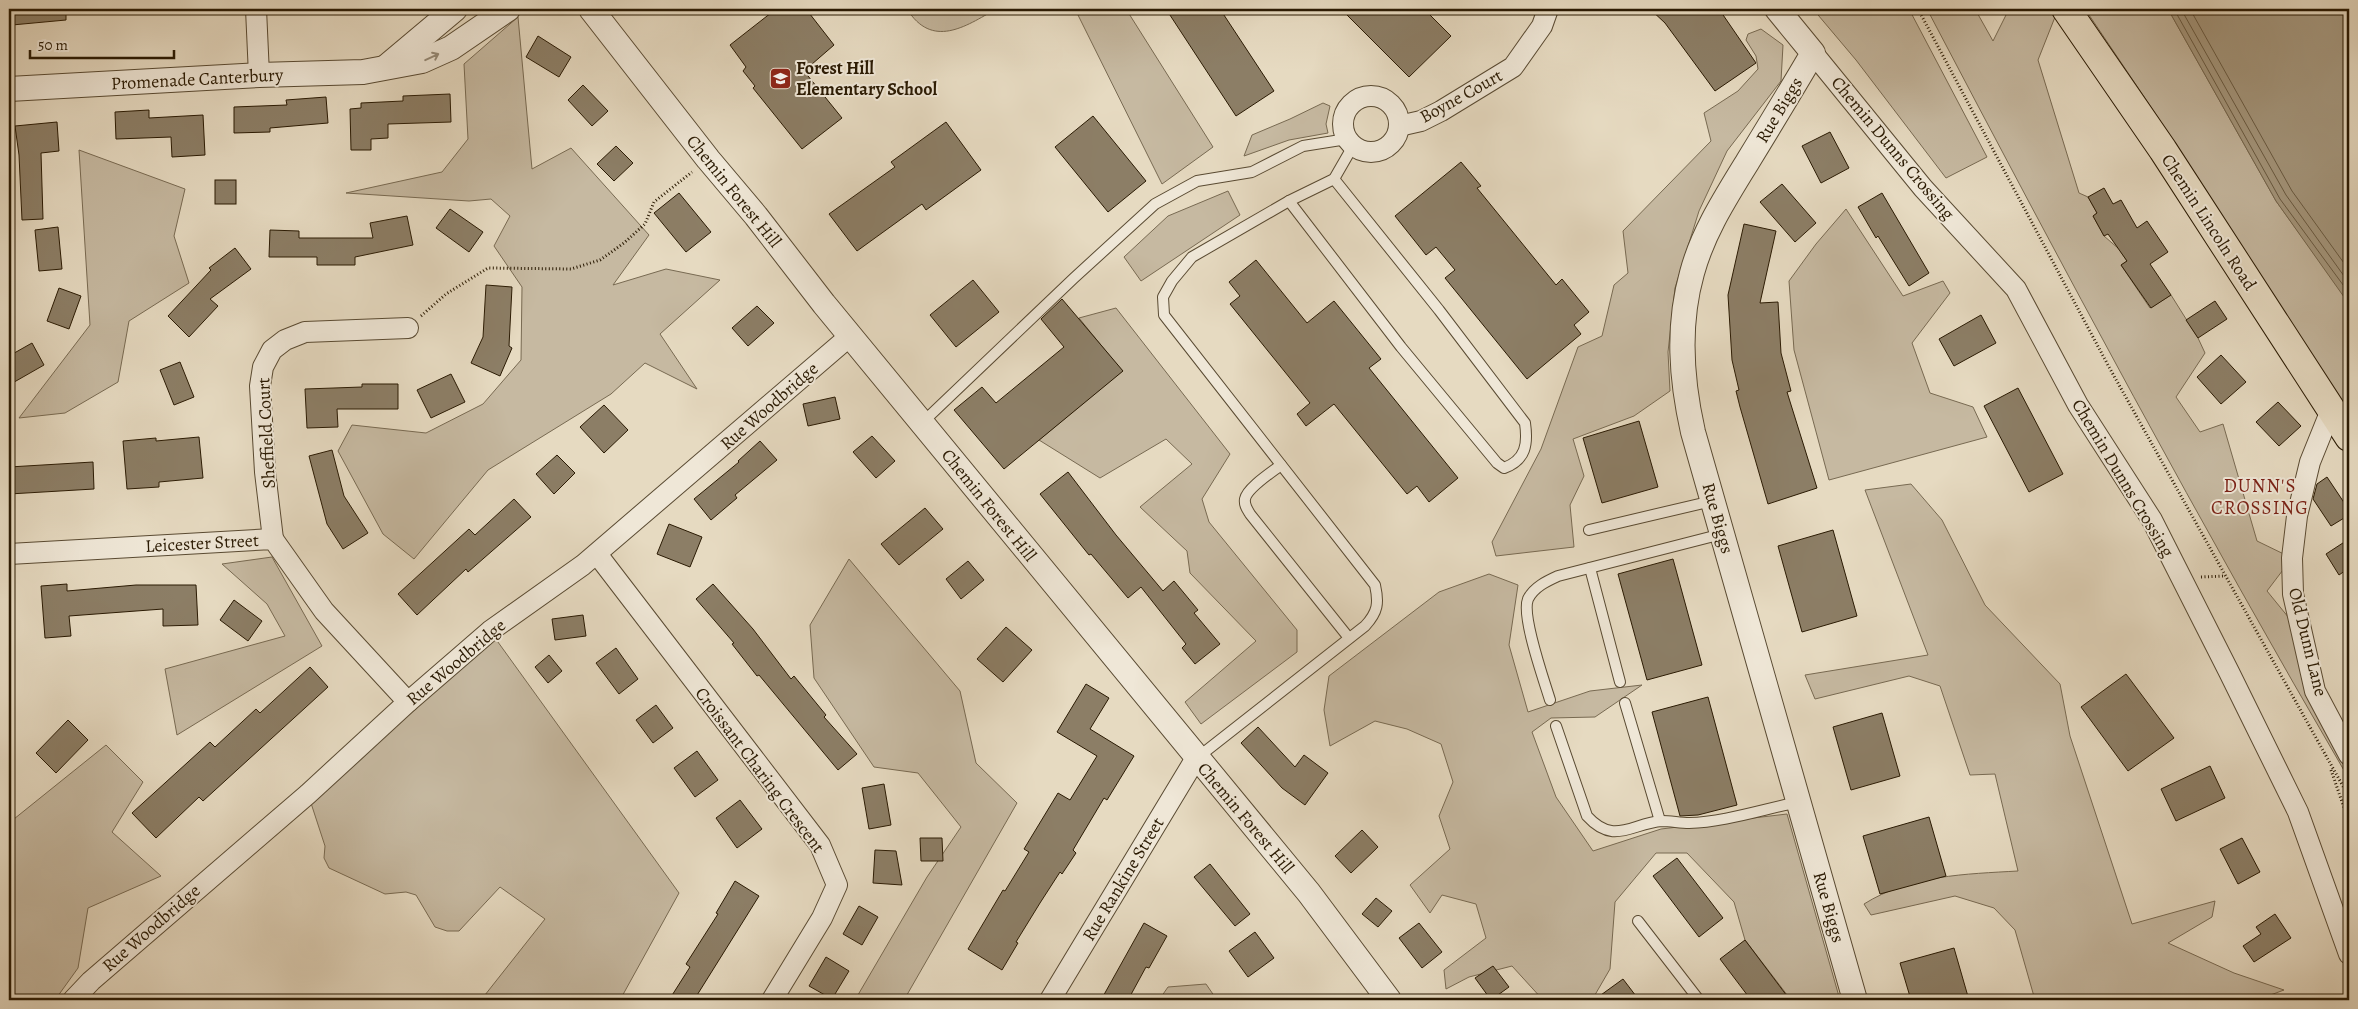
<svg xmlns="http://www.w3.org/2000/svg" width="2358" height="1009" viewBox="0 0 2358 1009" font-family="Alegreya,serif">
<rect width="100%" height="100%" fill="#e6dac1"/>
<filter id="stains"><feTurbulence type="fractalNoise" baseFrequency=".004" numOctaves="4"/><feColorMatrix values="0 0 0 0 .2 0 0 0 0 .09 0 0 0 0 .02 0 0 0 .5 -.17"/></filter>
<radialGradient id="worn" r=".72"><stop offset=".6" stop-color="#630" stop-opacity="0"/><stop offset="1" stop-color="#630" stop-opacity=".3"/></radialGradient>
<g fill="#c6b9a1" stroke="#786a52">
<path d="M907 9H996C965 27 932 49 907 9Z"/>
<polygon points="1075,9 1126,9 1213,147 1162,184"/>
<polygon points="1813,9 1909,9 1987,157 1946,178 1856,60"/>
<path d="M1927 9H1975L1993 41 2009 9H2054L2057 12 2038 60 2079 193 2088 197 2097 213 2093 216 2104 236 2119 249 2127 261 2121 265 2150 308 2171 295 2198 338 2205 353 2176 397 2200 432 2223 424 2257 541 2292 558 2267 591 2302 634 2315 691 2349 743V779C2201 526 2063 268 1927 9Z"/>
<polygon points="2085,9 2168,9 2276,201 2346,298 2349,304 2349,412 2153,110"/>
<polygon points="518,17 532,169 571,148 649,235 613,285 666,269 720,280 660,334 697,389 645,363 611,394 488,470 414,559 383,534 338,451 352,425 426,433 483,404 521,360 522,287 494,246 510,216 491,199 469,201 346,193 442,172 468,139 464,64"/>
<polygon points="1761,29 1783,45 1781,81 1727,151 1699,211 1675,288 1668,352 1670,391 1634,416 1573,439 1584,476 1570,505 1574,547 1496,556 1492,542 1541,449 1578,347 1602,336 1614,285 1628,273 1623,231 1711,141 1704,113 1738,91 1758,69 1756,56 1746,40 1748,34"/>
<polygon points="1323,103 1330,106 1326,124 1328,133 1289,140 1244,156 1252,135 1290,119"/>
<polygon points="79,150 185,189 174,236 189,283 129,321 118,382 65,413 19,418 90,325"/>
<polygon points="1228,191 1240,215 1141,281 1124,257 1168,216"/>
<polygon points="1846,209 1903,296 1943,281 1950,293 1912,343 1930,393 1973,407 1987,437 1829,480 1794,350 1789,281 1816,244"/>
<polygon points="1116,308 1230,454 1202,499 1209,522 1297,630 1297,652 1201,724 1185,702 1256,641 1190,573 1187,551 1140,507 1192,464 1166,439 1100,478 1039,440 1122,371 1079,318"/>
<path d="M1911 484 1942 520 1985 605 2060 684 2070 736 2132 924 2215 901 2212 917 2168 943 2234 973 2284 990 2257 1000H2035L2015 930 1994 908 1955 896 1871 915 1864 904C1910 875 1966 874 2018 871L1995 774 1970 775 1940 686 1909 676 1815 699 1805 675 1928 655 1865 490Z"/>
<polygon points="272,557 322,646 177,735 165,669 285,636 267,604 222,564"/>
<polygon points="849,559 960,691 976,763 1017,803 904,1000 855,1000 927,877 961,827 918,773 874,767 814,678 810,625"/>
<polygon points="1489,574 1518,585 1509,645 1528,712 1590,691 1642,685 1595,717 1551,718 1532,732 1556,797 1593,851 1661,829 1787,814 1840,1000 1791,1000 1745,940 1734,902 1687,853 1656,853 1615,902 1610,969 1592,1000 1543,1000 1512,966 1469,977 1446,989 1444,970 1486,938 1476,904 1442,895 1430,913 1410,885 1450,849 1439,816 1453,782 1441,744 1407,729 1375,721 1330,746 1324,710 1329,676 1439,592"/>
<polygon points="490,631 679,893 620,1000 481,1000 545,919 500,887 459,931 447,931 435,927 416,895 406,892 385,894 329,868 324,858 325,846 308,794"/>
<polygon points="106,745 143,782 112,832 161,876 88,908 78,968 55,1000 9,1000 9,823"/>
<polygon points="1206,984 1217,1000 1159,1000 1168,987"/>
</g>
<polygon fill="#a69980" stroke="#74664e" points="2168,9 2349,9 2349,304 2276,201"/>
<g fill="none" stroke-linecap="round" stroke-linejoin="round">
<g stroke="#685a42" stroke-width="1">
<polyline points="2174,9 2280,199 2349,293"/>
<polyline points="2181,9 2286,195 2349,283"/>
<polyline points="2190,9 2292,191 2349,270"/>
</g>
</g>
<g fill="#8c7e66" stroke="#2a1a03">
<polygon points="10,9 66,9 66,20 12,25"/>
<polygon points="776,9 806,9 834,45 804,71 842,118 802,149 753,88 755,86 743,71 746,67 730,45"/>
<polygon points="1166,9 1220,9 1274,91 1236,116"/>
<polygon points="1341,9 1424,9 1451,36 1409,77"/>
<polygon points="1650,9 1719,9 1756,63 1715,91 1665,23"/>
<polygon points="538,36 571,57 559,77 526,57"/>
<polygon points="583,85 608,111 592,126 568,100"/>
<polygon points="450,94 451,122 388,124 388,138 371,139 371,150 351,150 350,109 361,108 361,103 403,101 403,96"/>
<polygon points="326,97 328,123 270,128 270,132 234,133 234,107 287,105 286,100"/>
<polygon points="149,110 149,118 203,115 205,155 172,157 171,137 116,139 115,112"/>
<polygon points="1093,116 1146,181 1108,212 1055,147"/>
<polygon points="57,122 59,151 41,153 43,219 22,220 19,155 15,126"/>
<polygon points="946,122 981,170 926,210 922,204 857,251 829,214 895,167 891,162"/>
<polygon points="1830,132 1849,168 1821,183 1802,146"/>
<polygon points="616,146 633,163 614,181 597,164"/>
<polygon points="1461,162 1481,186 1477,188 1556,285 1562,279 1589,312 1574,325 1581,334 1527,379 1445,278 1455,270 1436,247 1426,255 1395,216"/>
<rect x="215" y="180" width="21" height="24"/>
<polygon points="1782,184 1816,223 1795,242 1760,202"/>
<polygon points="2104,188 2113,204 2121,200 2137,228 2147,221 2168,252 2150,264 2171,295 2151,308 2121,265 2127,261 2108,234 2104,236 2093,216 2097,213 2088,197"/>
<polygon points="679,193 711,232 686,252 654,213"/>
<polygon points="1882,193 1929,273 1909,286 1878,236 1876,238 1858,207"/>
<polygon points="450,209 483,232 469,252 436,228"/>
<polygon points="407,216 413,245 355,257 355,265 317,265 317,257 269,257 270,230 299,231 299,238 373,238 370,223"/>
<polygon points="1744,224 1776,231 1760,303 1778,302 1781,353 1791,391 1787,392 1817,488 1768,504 1740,407 1736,391 1739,390 1732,360 1728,295"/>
<polygon points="58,227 62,269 39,271 35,230"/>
<polygon points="235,248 251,269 210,299 218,306 189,337 168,316 211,270 209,268"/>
<polygon points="1256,260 1307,323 1334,301 1381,359 1369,368 1458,478 1429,502 1417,486 1407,494 1334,404 1306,426 1297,414 1310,403 1230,304 1240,296 1229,282"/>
<polygon points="973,280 999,312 956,347 930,315"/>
<polygon points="486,285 512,287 509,346 512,348 500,376 471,363 483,337"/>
<polygon points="59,288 81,296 69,329 47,321"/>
<polygon points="1062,299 1123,371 1004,469 954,410 982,387 996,403 1064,347 1041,319"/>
<polygon points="2215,301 2227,319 2198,338 2186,320"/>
<polygon points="757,306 774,323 748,346 732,328"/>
<polygon points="1981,315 1996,343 1954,366 1939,339"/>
<polygon points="32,343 44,365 9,385 9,356"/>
<polygon points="2221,355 2246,382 2221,404 2197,377"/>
<polygon points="180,362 194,397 174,405 160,370"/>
<polygon points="451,374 465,402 431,418 417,390"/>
<polygon points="362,384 398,384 398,409 337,409 338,427 307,428 305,389 362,387"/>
<polygon points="2018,388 2063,474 2029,492 1984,406"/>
<polygon points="835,397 840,419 808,426 803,404"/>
<polygon points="2278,402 2301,426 2279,446 2256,422"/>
<polygon points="604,405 628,430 604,453 580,427"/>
<polygon points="1639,421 1658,487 1602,503 1583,438"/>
<polygon points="872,436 895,461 876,478 853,452"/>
<polygon points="199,437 203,478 159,482 159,487 127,489 123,441 156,438 156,441"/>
<polygon points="760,441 777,460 735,495 737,498 711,520 694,499 739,462 738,461"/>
<polygon points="332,450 344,496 368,533 343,549 327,524 309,456"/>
<polygon points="557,455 575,473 554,494 536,474"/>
<polygon points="93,462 94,489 9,494 9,467"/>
<polygon points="1068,472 1116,535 1163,591 1174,581 1198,610 1194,613 1220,644 1195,664 1182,648 1186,644 1141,587 1128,598 1091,554 1089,555 1040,494"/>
<polygon points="2327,477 2349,510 2349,515 2331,526 2313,499 2317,484"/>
<polygon points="514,499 531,517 468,572 466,569 417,615 398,594 469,529 475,535"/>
<polygon points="925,508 943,529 899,565 881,544"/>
<polygon points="669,524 702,537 690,567 657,554"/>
<polygon points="1833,530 1857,616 1802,632 1778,546"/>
<polygon points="2349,539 2349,568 2339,575 2326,554"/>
<polygon points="1673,559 1702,665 1647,680 1618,574"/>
<polygon points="968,561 984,580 961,599 946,579"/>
<polygon points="67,584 67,591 136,585 196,585 198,625 163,626 163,609 69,616 71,636 45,638 41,586"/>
<polygon points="713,584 753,629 791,679 794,676 826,715 824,717 857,754 838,770 759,675 757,676 732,644 734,643 696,599"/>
<polygon points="234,600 262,621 248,641 220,620"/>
<polygon points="583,615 586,636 555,640 552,619"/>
<polygon points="1006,627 1032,650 1003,682 977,659"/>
<polygon points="616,648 638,679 619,694 596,663"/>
<polygon points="549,655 562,671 548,683 535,667"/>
<polygon points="310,667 328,687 203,801 199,797 156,838 132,813 210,742 215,747 256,709 260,713"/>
<polygon points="2126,674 2174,738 2128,771 2081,707"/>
<polygon points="1086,684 1109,698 1090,729 1134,756 1107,800 1104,798 1073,850 1076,853 1062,874 1060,872 1040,903 1016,942 1018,943 1002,970 968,949 1003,890 1005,891 1029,852 1024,849 1058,793 1070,800 1097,756 1057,732"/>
<polygon points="1708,697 1737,805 1698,815 1680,816 1652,712"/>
<polygon points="656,705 673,728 653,743 636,720"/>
<polygon points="1882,713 1900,776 1851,790 1833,727"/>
<polygon points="68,720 88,740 56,773 36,753"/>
<polygon points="1258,727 1295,767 1304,755 1328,773 1305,805 1282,788 1241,743"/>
<polygon points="697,751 718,780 695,797 674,768"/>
<polygon points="2210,766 2225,798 2176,821 2161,789"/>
<polygon points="884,784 891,825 869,829 862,788"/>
<polygon points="740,800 762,829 737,848 716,818"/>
<polygon points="1929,817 1946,876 1880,894 1863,836"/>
<polygon points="1362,830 1378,847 1351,873 1335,856"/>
<polygon points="920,838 942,838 943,861 921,861"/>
<polygon points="2242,838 2260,872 2238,884 2220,849"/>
<polygon points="875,850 896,851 902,885 873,883"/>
<polygon points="1677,858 1723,918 1699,937 1653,876"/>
<polygon points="1210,864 1250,914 1235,926 1194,877"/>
<polygon points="735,881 759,896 694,1000 669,1000 690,967 686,964 718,914 716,913"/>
<polygon points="1376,898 1392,911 1378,927 1362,914"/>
<polygon points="859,906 878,917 862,945 843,934"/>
<polygon points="2275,914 2291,938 2254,962 2243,946 2261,934 2256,927"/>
<polygon points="1144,923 1167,936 1149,968 1146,967 1128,1000 1101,1000"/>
<polygon points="1419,923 1442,952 1422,968 1399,938"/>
<polygon points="1255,932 1274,958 1248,977 1229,951"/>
<polygon points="1745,940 1790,1000 1751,1000 1720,959"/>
<polygon points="1954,948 1969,1000 1911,1000 1900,963"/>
<polygon points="826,957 849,971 832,999 809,986"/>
<polygon points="1493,966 1509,987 1491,1000 1475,978"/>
<polygon points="1623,979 1639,1000 1594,1000"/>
</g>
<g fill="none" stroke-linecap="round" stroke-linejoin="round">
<defs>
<g id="service">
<path d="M1289 201 1401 347 1497 463 1504 468C1526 460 1528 444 1525 423L1439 310 1334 179"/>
<polyline points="922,423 1074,278 1155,204 1197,181 1252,172 1303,146 1347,139"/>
<path d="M1281 465C1272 472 1247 488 1245 499 1244 505 1247 509 1250 514L1349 638"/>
<polyline points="1589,530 1712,501"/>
<polyline points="1590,568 1620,682"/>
<path d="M1550 700C1544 680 1521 616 1528 599 1534 587 1547 581 1558 576L1722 534"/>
<polyline points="1625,703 1660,821"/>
<path d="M1556 726 1587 816C1614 846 1632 823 1662 821 1671 821 1680 823 1689 823 1725 822 1763 809 1799 802"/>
<path d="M1197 758 1365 626C1378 612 1379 603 1375 585L1164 315 1163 297 1172 281 1192 257 1289 201 1334 179 1353 146"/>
<polyline points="1638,921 1699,1000"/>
</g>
<g id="minor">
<polyline points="256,9 259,75"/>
<polyline points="1813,53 1923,188 2016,289 2078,405 2152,520 2229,672 2298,812 2349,954"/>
<circle cx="1371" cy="124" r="28"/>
<polyline points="1399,126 1421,121 1441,111 1513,67 1542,26 1548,9"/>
<polyline points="2331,410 2310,462 2297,516 2292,558 2293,594 2315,691 2349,755"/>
<polyline points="273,539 265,472 260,386 263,367 272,350 285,340 305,332 408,328"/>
<polyline points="9,554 273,539 324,611 408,702"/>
<polyline points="597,554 820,845 837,885 822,918 772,1000"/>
<polyline points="73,1000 91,981 308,794 408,702 490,631 583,565 850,336"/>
<polyline points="1050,1000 1196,758"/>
</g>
<g id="tertiary">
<polyline points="591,9 708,159 756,216 824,304 1309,893 1389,1000"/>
<path d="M1777 9 1813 53C1792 89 1770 125 1748 161 1726 197 1703 232 1692 273 1677 326 1681 379 1693 432L1855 1000"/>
<polyline points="386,67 455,9"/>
<polyline points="9,89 259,75 363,72 422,61 451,48 508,9"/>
</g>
<polyline id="primary" points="2066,9 2163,150 2349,437"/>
</defs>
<use href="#service" stroke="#594a32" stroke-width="12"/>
<use href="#minor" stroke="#594a32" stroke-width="22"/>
<use href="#tertiary" stroke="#594a32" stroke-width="26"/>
<use href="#primary" stroke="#2a1a03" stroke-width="30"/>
<g stroke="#2a1a03" stroke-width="3" stroke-dasharray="1 2.5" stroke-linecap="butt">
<polyline points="1918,9 2109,367 2349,797"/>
<polyline points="421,316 446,294 488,268 571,269 600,260 624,243 645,224 654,202 692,172"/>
<polyline points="2201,577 2225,576"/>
<polyline points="2331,770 2349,822"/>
</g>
<use href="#service" stroke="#efe7d7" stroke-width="10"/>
<use href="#minor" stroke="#efe7d7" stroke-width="20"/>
<use href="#tertiary" stroke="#efe7d7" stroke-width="24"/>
<use href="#primary" stroke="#e6dac1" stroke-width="28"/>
</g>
<defs><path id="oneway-shaft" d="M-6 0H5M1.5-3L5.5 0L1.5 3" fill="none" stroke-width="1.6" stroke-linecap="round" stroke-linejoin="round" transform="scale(1.25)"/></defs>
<use stroke="#968b78" href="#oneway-shaft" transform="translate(432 57) rotate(-25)"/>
<defs>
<symbol id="school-square" viewBox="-11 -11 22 22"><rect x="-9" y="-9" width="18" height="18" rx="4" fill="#8f2418" stroke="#efe7d7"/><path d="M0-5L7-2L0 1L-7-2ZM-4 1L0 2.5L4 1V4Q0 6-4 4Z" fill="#fff"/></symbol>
</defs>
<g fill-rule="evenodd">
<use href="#school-square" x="768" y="66" width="25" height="25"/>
</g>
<g text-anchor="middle" stroke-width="4" stroke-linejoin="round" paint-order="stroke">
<g font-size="18" font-weight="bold" fill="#2a1a03" stroke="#efe7d7" text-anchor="start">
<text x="796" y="74">Forest Hill<tspan x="796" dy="21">Elementary School</tspan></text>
</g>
<g font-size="18" fill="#2a1a03" stroke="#efe7d7">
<text transform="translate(197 79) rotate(-3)" y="6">Promenade Canterbury</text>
<text transform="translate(1461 96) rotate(-29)" y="6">Boyne Court</text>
<text transform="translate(1779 110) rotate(-59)" y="6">Rue Biggs</text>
<text transform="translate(1893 148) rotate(50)" y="6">Chemin Dunns Crossing</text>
<text transform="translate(734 191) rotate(51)" y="6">Chemin Forest Hill</text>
<text transform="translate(2209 222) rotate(57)" y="6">Chemin Lincoln Road</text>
<text transform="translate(769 406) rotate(-41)" y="6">Rue Woodbridge</text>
<text transform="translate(266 433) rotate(-93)" y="6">Sheffield Court</text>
<text transform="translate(2123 478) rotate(59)" y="6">Chemin Dunns Crossing</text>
<text transform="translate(989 505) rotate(51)" y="6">Chemin Forest Hill</text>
<text transform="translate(1718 518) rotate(74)" y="6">Rue Biggs</text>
<text transform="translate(202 543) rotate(-3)" y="6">Leicester Street</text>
<text transform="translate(2308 642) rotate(76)" y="6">Old Dunn Lane</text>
<text transform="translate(456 662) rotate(-40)" y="6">Rue Woodbridge</text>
<text transform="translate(760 770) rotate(53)" y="6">Croissant Charing Crescent</text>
<text transform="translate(1246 818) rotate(50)" y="6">Chemin Forest Hill</text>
<text transform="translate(1123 879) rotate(-59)" y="6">Rue Rankine Street</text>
<text transform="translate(1829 907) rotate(74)" y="6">Rue Biggs</text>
<text transform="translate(151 928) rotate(-41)" y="6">Rue Woodbridge</text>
</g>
<g font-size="19" letter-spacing="1" fill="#7a1f14" stroke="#efe7d7">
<text x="2260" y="492">DUNN'S<tspan x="2260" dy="22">CROSSING</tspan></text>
</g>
</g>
<rect width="2358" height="1009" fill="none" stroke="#e6dac1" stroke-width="30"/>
<rect x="10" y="10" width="2338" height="989" fill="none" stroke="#2a1a03" stroke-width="2.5"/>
<rect x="15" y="15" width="2328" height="979" fill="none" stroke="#2a1a03"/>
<path d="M30 50v8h144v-8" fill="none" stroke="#2a1a03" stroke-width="2.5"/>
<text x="38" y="50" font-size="15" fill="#2a1a03" stroke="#efe7d7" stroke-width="4" paint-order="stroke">50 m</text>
<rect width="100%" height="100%" filter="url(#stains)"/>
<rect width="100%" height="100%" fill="url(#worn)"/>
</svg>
